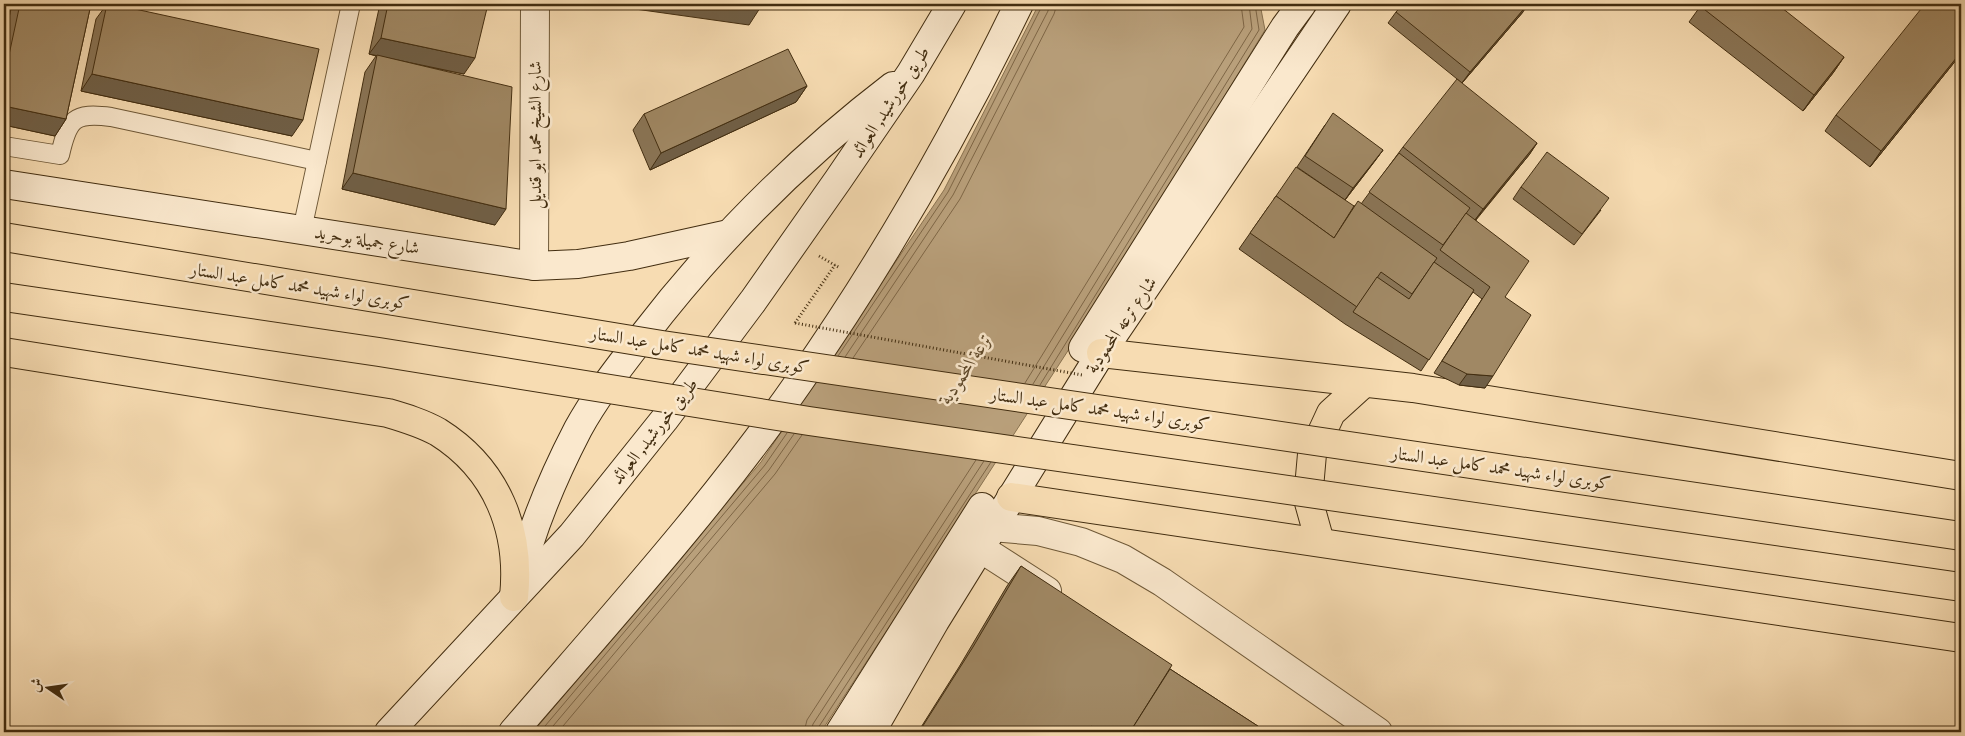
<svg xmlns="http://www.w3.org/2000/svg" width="1965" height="736" viewBox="0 0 1965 736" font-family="'Gentium Book Plus',Amiri,serif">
<rect width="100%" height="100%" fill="#f7dcb2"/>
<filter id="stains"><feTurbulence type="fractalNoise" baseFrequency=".004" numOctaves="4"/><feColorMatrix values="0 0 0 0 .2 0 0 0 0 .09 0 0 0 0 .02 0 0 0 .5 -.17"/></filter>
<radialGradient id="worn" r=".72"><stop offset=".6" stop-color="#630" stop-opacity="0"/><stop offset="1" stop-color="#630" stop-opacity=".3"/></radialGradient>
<polygon fill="#b9a07b" stroke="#897250" points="1039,4 1260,4 1265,30 1071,346 821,732 533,732 761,462 944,190"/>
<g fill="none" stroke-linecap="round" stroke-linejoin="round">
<g stroke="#7e6646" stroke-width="1">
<polyline points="838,356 948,192 1043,4"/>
<polyline points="845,357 953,195 1048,11 1049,4"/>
<polyline points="853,358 960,199 1054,14 1057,4"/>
<polyline points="1025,383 1244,27 1241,4"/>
<polyline points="1033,384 1252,29 1249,4"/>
<polyline points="1040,385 1259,30 1255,4"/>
<polyline points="540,732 765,465 787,433"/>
<polyline points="548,732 769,470 794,434"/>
<polyline points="558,732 775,474 802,435"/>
<polyline points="804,732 807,720 976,460"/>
<polyline points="811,732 813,724 984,461"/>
<polyline points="818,732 818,728 991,462"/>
</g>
<defs>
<g id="lane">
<path d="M4 146 60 155C68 119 74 112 111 117L317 161"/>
<polyline points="302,230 351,4"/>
</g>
<g id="street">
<polyline points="534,266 535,4"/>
<polyline points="992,527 1038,531 1081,542 1123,559 1162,582 1378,732"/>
<polyline points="980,548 1047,591"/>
</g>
<g id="secondary">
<polyline points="4,184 534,266 578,264 629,256 729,234"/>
<polyline points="1083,348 1285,27 1302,4"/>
<path d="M518 583C531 529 552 479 578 429 596 396 620 366 643 336 715 242 799 158 893 86"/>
<polyline points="389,732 572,535 664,420 753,301 838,180 911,73 952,4"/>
<path d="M513 732C611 618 713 506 799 382 883 262 955 136 1019 4"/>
<polyline points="840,732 982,507"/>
<polyline points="871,732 935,621 1101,353 1337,4"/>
</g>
<g id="primary">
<path d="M4 352 388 413C405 418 422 423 438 432 497 469 521 530 514 597"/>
<polyline points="1101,353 1413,388 1961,476"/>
<polyline points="1011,497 1961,638"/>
<polyline points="1320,542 1308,499 1312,454 1331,413 1364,383"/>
</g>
</defs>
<use href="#lane" stroke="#6f5938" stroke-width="20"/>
<use href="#street" stroke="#6f5938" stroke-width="30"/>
<use href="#secondary" stroke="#422d10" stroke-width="30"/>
<use href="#primary" stroke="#422d10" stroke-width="30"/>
<g stroke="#422d10" stroke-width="3" stroke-dasharray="1 2.5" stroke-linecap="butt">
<polyline points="819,256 840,268"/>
<polyline points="795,323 835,265"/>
</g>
<use href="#lane" stroke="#fae8cd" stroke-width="18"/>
<use href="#street" stroke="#fae8cd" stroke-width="28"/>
<use href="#secondary" stroke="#fae8cd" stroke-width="28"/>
<use href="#primary" stroke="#f7dcb2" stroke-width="28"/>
<defs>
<g id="primary-bridge">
<polyline points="4,237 662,345 1961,536"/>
<polyline points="4,297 379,352 809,421 1961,587"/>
</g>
</defs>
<use href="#primary-bridge" stroke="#422d10" stroke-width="30" stroke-linecap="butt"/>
<polyline stroke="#422d10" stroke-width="3" stroke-dasharray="1 2.5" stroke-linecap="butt" points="795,323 1082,375"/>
<use href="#primary-bridge" stroke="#f7dcb2" stroke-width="28"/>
</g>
<g fill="#8a7556" stroke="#422d10">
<polygon points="12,4 91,4 66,119 55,136 4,125 4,41"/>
<polygon points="107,4 112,4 292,136 81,91 96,19"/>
<polygon points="380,4 488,4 464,74 413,64 495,225 342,189 365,72 376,56 369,54"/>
<polygon points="1702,4 1844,57 1833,73 1803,111 1689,22"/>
<polygon points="1961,4 1961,54 1870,167 1825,131 1836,115"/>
<polygon points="1396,12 1523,12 1462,83 1388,23"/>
<polygon points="807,86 796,102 650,170 633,130 644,114"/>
<polygon points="1325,125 1383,150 1345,200 1297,167"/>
<polygon points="1537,143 1529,155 1476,220 1505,297 1485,388 1459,385 1434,373 1482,299 1473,292 1421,371 1345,324 1239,249 1269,206 1354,206 1361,204 1403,147"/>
<polygon points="1521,187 1601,210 1574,245 1513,199"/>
<polygon points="1021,566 1170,669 1267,732 918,732 959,667 1007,586"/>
</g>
<g fill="#705f46" stroke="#422d10">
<polygon points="623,4 727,4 760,8 749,25 621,7"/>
<polygon points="1528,4 1523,12 1462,83 1470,72"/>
<polygon points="381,38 475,58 464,74 369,54"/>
<polygon points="1961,52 1961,54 1870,167 1881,151"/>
<polygon points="1844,57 1833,73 1803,111 1814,95"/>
<polygon points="92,74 303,120 292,136 81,91"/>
<polygon points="807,86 796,102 650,170 661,153"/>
<polygon points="4,106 66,119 55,136 4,125"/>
<polygon points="1537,143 1529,155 1475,220 1483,209"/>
<polygon points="1383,150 1375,161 1345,200 1353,188"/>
<polygon points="353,173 506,209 495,225 342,189"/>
<polygon points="1467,374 1493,376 1485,388 1459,385"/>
</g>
<g fill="#a08864" stroke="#422d10">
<polygon points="20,4 91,4 66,119 4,106 4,78"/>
<polygon points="107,4 112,4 319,49 303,120 92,74"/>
<polygon points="388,4 488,4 475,58 381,38"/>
<polygon points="727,4 761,4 760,8"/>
<polygon points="1403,4 1528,4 1470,72 1396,12"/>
<polygon points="1702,4 1777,4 1844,57 1814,95 1700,6"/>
<polygon points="1925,4 1961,4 1961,52 1881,151 1836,115"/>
<polygon points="788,49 807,86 661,153 644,114"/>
<polygon points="377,55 512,87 506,209 353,173"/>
<polygon points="1457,79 1537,143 1483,209 1403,147"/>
<polygon points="1333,113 1383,150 1353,188 1305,156"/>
<polygon points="1547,152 1609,198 1582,234 1521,187"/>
<polygon points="1399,153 1470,208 1443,245 1369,192"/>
<polygon points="1296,167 1354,206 1334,238 1276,196 1274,199"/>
<polygon points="1276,196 1334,238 1358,201 1437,258 1412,294 1381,272 1357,307 1250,233"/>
<polygon points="1466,213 1529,261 1505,297 1531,315 1493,376 1467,374 1442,361 1490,287 1440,250"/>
<polygon points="1434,262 1474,290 1429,360 1353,312 1377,277 1409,299"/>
<polygon points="1021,566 1172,665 1130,732 1099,732 1091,726 1087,732 919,732 973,647"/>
<polygon points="1170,669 1267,732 1130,732"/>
</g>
<g text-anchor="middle" stroke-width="5" stroke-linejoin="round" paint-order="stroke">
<g font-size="18" fill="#422d10" stroke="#fae8cd">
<text transform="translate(890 102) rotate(-57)" y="6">طريق خورشيد, العوائد</text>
<text transform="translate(535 135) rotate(-90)" y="6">شارع الشيخ محمد ابو قنديل</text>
<text transform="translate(367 240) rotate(9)" y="6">شارع جميلة بوحريد</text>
<text transform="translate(300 286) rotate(9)" y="6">كوبرى لواء شهيد محمد كامل عبد الستار</text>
<text transform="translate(1121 325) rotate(-56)" y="6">شارع ترعه المحمودية</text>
<text transform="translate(700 350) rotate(9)" y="6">كوبرى لواء شهيد محمد كامل عبد الستار</text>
<text transform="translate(1100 409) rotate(8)" y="6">كوبرى لواء شهيد محمد كامل عبد الستار</text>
<text transform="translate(654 431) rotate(-52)" y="6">طريق خورشيد, العوائد</text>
<text transform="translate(1501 468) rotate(8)" y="6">كوبرى لواء شهيد محمد كامل عبد الستار</text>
</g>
<g font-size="19" font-style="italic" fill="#604a2b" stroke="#fae8cd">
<text transform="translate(965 368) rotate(-57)" y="7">ترعة المحمودية</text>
</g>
</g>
<rect width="1965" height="736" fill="none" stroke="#f7dcb2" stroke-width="20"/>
<rect x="5" y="5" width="1955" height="726" fill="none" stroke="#422d10" stroke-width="2.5"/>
<rect x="10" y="10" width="1945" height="716" fill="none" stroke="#422d10"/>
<g transform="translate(48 688) rotate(283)" stroke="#fae8cd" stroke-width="4" paint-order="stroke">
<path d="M0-4L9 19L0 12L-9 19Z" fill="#422d10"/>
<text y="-8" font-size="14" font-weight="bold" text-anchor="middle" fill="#422d10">ش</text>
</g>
<rect width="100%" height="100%" filter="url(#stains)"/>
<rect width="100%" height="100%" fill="url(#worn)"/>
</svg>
